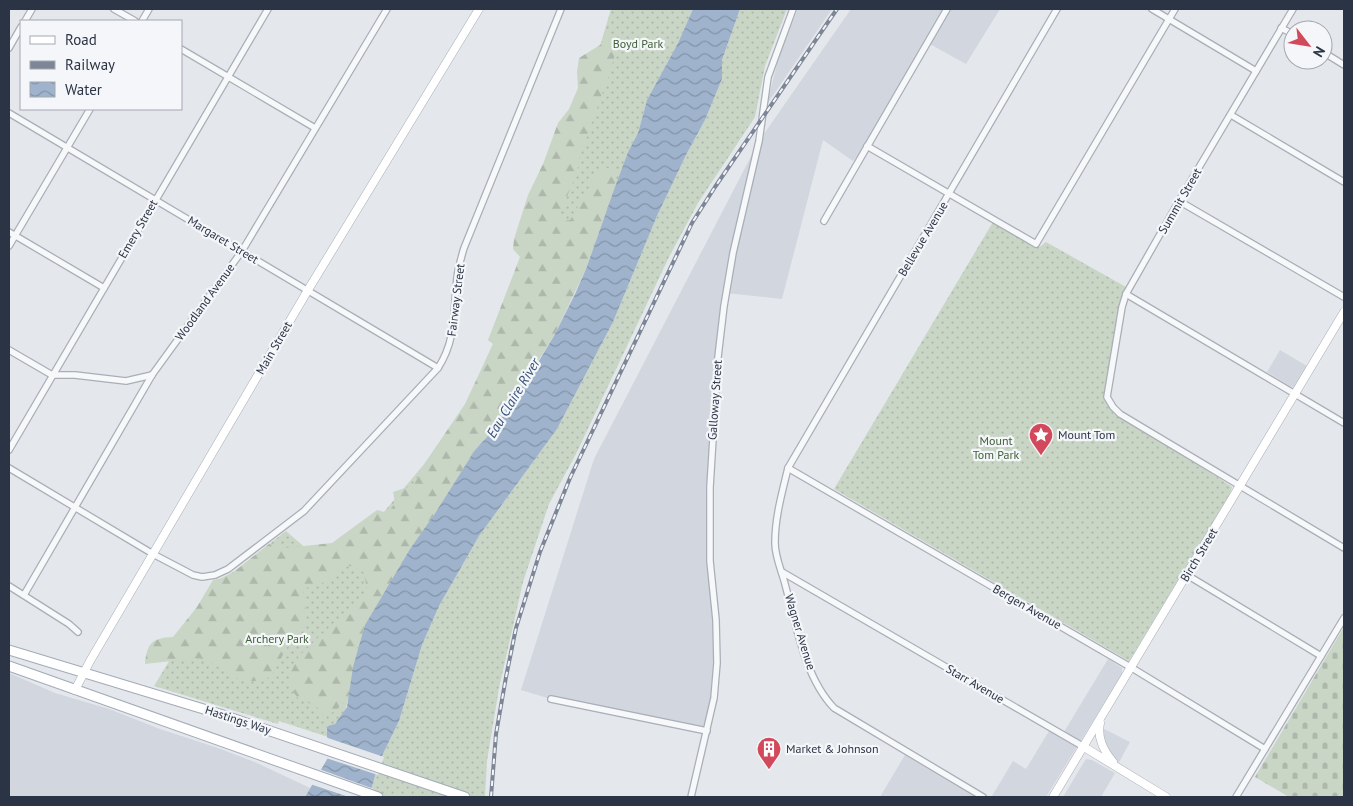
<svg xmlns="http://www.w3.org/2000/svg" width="1353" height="806" viewBox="0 0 1353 806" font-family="'PT Sans',sans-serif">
<defs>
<pattern id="grass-dots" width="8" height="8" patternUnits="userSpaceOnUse" patternTransform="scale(1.25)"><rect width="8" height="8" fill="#c9d6c5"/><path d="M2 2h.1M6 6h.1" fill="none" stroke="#adb8ab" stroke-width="1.8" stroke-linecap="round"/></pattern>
<pattern id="forest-firs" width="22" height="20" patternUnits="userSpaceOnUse" patternTransform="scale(1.25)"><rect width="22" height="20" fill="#c9d6c5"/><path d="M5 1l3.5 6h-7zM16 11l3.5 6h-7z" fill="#adb8ab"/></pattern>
<pattern id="cemetery-stones" width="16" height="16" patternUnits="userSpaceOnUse" patternTransform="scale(1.25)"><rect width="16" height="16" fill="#c9d6c5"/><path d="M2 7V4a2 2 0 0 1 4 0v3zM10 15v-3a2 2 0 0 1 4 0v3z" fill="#adb8ab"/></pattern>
<pattern id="water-waves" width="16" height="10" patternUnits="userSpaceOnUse" patternTransform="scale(1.25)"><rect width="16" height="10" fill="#9fb4cc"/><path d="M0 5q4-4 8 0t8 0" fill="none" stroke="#8293a7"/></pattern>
</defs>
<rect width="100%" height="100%" fill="#e4e7ec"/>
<g fill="#d2d6de">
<polygon points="798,9 832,9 767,104 779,56"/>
<polygon points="851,9 1000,9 966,64 928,43 867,146 853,161 823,140 782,299 726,293 724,306 709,541 717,663 707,731 551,699 521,690 594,459 759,141"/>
<polygon points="1280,350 1307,366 1294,387 1290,386 1267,372"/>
<polygon points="1108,659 1122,668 1122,674 1046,797 992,796 1013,761 1026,769 1049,731 1061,737"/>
<polygon points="9,673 55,693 109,709 160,729 218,748 257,763 310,788 305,797 9,797"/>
<polygon points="1098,726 1130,742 1118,764 1106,754"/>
<polygon points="905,755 975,797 880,797"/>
<polygon points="1086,759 1092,760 1115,773 1101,797 1063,797"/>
</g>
<g fill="url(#grass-dots)">
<path d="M611 9H693L678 43 647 100 638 133 628 152 607 211 475 450 434 515 348 699C346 713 338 723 326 730L328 737 279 721 278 724 154 686 218 580 235 571 286 531 324 564 341 563 425 463 466 404 475 385 493 344 600 46Z"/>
<polygon points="740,9 787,9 765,66 755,117 698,203 669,257 576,454 549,504 523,582 499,688 487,761 485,797 369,797 379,762 399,721 422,645 439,606 479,536 557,429 613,322 657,216 686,155 705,120 722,79 722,60"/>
<polygon points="993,222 1036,247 1041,246 1046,242 1126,287 1118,308 1105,398 1107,405 1115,415 1195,462 1232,487 1230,494 1129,661 834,489"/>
</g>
<path fill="url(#forest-firs)" d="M608 34 616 43V51L610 72 582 150 576 175 560 213 563 221 570 220 587 192 594 176 607 168H616L615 187 586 269 554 336 495 428 475 450 434 515 410 549 365 625 358 645 348 699 333 712 324 716 316 706 299 699 289 687 290 674 299 656 362 596 367 588 363 571 352 566 344 567 338 571 331 580 303 589 307 620 286 649 271 677 255 681H242L208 661 198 658 145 664C147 643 152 638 173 637L197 607 213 580 223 578 230 575 269 544 285 548 332 543 377 510 388 513 395 503 393 492 408 487 415 482 425 463 465 404 493 344 488 340 520 257 513 249 514 239 528 195 543 164 558 123 569 109 578 88 577 72 579 58 600 45Z"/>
<polygon fill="url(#cemetery-stones)" points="1344,627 1344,797 1289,797 1255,777"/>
<path fill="url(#water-waves)" d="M693 9H740L722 60V79L705 120 686 155 657 216 613 322 557 429 479 536 439 606 422 645 399 721 379 762 369 797H305L329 756C331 746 324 735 328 726L335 724 347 707 353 667 365 625 410 549 434 515 475 450 495 428 534 369 554 336 575 294 586 269 615 187 628 152 638 133 647 100 678 43Z"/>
<g fill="#e4e7ec">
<polygon points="325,737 384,757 378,775 326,758 328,749"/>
<polygon points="319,769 374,789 371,797 349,797 310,784"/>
</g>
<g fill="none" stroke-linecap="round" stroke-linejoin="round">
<defs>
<g id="street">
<polyline points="114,9 135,21"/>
<polyline points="1152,9 1256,71"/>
<polyline points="1293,9 1179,201 1126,294 1122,307 1107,397 1113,407 1120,414 1344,548"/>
<polyline points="25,21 32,9"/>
<polyline points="142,21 149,9"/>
<polyline points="1281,28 1293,34"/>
<polyline points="9,48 21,27"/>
<polyline points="181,49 315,128"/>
<polyline points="1323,52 1344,65"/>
<polyline points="9,113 438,368"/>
<polyline points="1231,115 1344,182"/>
<polyline points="867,146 1036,244 1175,9"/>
<polyline points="1179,201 1344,297"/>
<polyline points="824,221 947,9"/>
<polyline points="9,232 104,288"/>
<polyline points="9,246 90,109"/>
<polyline points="1126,294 1344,423"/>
<polyline points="9,350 52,375 75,375 126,381 152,375"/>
<polyline points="9,450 268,9"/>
<path d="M9 468 153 554 193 575 202 577 215 575 228 569 304 511 438 368C457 339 453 311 457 278 458 268 461 258 464 248L561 9"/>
<polyline points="788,468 1132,668 1265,749"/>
<polyline points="782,572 1084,747"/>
<polyline points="1187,575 1321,656"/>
<polyline points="9,586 69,624 78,632"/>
<polyline points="24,595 152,375 242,251 387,9"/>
<polyline points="551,699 707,731"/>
<polyline points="691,797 714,698 717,663 716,620 710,561 710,487 718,357 724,306 733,253 759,141 768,77 793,9"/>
<path d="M983 797 834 708C805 678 796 625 785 584 782 572 775 557 775 543 775 517 782 493 788 468L1057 9"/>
<polyline points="1236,797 1344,618"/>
</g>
<g id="secondary">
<polyline points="75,690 90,661 308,290 479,9"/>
<path d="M1100 723C1097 738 1103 750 1113 762"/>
<polyline points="1084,747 1166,797"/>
<polyline points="1053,797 1344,312"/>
</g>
<g id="primary">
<polyline points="9,650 220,714 465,797"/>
<polyline points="9,666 378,797"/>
</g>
</defs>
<use href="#street" stroke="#a9aeb7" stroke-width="8"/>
<use href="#secondary" stroke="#a9aeb7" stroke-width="9"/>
<use href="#primary" stroke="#a3abb8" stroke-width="11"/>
<use href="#street" stroke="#f7f8fa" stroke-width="5.5"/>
<use href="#secondary" stroke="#fff" stroke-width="8"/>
<use href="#primary" stroke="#fff" stroke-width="9"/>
<defs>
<polyline id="rail" points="491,797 496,734 506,677 516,628 540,552 570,478 692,223 715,187 837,9"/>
</defs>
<use href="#rail" stroke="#7d8696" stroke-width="4"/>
<use href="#rail" stroke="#f4f6f9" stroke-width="2" stroke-dasharray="5.5" stroke-linecap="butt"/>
</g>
<defs>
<symbol id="sight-pin" viewBox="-11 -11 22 30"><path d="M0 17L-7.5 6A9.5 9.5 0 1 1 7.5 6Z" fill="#d1495b" stroke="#f4f6f9"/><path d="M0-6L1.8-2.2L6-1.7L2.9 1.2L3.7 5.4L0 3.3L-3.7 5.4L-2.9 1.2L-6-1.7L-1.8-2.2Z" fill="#fff"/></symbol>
<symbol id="building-pin" viewBox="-11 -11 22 30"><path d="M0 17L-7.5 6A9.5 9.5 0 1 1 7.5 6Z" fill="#d1495b" stroke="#f4f6f9"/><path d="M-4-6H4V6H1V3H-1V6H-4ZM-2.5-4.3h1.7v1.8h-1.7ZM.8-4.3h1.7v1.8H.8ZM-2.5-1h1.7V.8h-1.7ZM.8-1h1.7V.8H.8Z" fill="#fff"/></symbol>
</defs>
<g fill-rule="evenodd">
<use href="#sight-pin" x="1027" y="421" width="28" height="38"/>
<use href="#building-pin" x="755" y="735" width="28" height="38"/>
</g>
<g text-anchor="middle" stroke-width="4.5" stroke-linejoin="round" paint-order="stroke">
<g font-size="12" fill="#3f6138" stroke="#f4f6f9">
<text x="638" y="48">Boyd Park</text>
<text x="996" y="445">Mount<tspan x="996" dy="14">Tom Park</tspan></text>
<text x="277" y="643">Archery Park</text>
</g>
<g font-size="12" fill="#2b3445" stroke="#f4f6f9">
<text transform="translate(1180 201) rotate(-60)" y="4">Summit Street</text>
<text transform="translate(138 229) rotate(-60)" y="4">Emery Street</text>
<text transform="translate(923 239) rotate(-59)" y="4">Bellevue Avenue</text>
<text transform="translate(223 240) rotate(31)" y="4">Margaret Street</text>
<text transform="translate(456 300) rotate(-83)" y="4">Fairway Street</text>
<text transform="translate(205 302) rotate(-54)" y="4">Woodland Avenue</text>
<text transform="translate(274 348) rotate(-60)" y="4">Main Street</text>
<text transform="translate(715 400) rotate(-86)" y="4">Galloway Street</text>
<text transform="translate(1199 555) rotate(-59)" y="4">Birch Street</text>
<text transform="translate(1027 607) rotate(30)" y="4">Bergen Avenue</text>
<text transform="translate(800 632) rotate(73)" y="4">Wagner Avenue</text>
<text transform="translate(975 684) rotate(30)" y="4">Starr Avenue</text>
<text transform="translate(238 720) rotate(18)" y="4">Hastings Way</text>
</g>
<g font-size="12" fill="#2b3445" stroke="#f4f6f9" text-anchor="start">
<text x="1058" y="439">Mount Tom</text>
<text x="786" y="753">Market &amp; Johnson</text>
</g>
<g font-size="14" font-style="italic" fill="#34527a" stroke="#f4f6f9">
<text transform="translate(513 398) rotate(-59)" y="5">Eau Claire River</text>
</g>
</g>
<rect width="1353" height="806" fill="none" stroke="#2b3445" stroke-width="20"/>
<rect x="20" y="20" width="162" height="90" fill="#f4f6f9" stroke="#a4a8b1"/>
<rect x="30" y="36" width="25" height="8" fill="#ffffff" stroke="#a4a8b1"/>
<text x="65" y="45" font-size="15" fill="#2b3445">Road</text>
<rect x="30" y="61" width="25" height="8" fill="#7d8696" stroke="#a4a8b1"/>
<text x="65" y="70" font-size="15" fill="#2b3445">Railway</text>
<rect x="30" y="82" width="25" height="15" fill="url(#water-waves)" stroke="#a4a8b1"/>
<text x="65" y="95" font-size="15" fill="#2b3445">Water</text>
<g transform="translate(1308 45) rotate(121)"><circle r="24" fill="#f4f6f9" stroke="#a4a8b1"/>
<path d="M0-4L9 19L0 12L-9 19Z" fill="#d1495b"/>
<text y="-8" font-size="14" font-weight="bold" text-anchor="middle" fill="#2b3445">N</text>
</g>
</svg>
